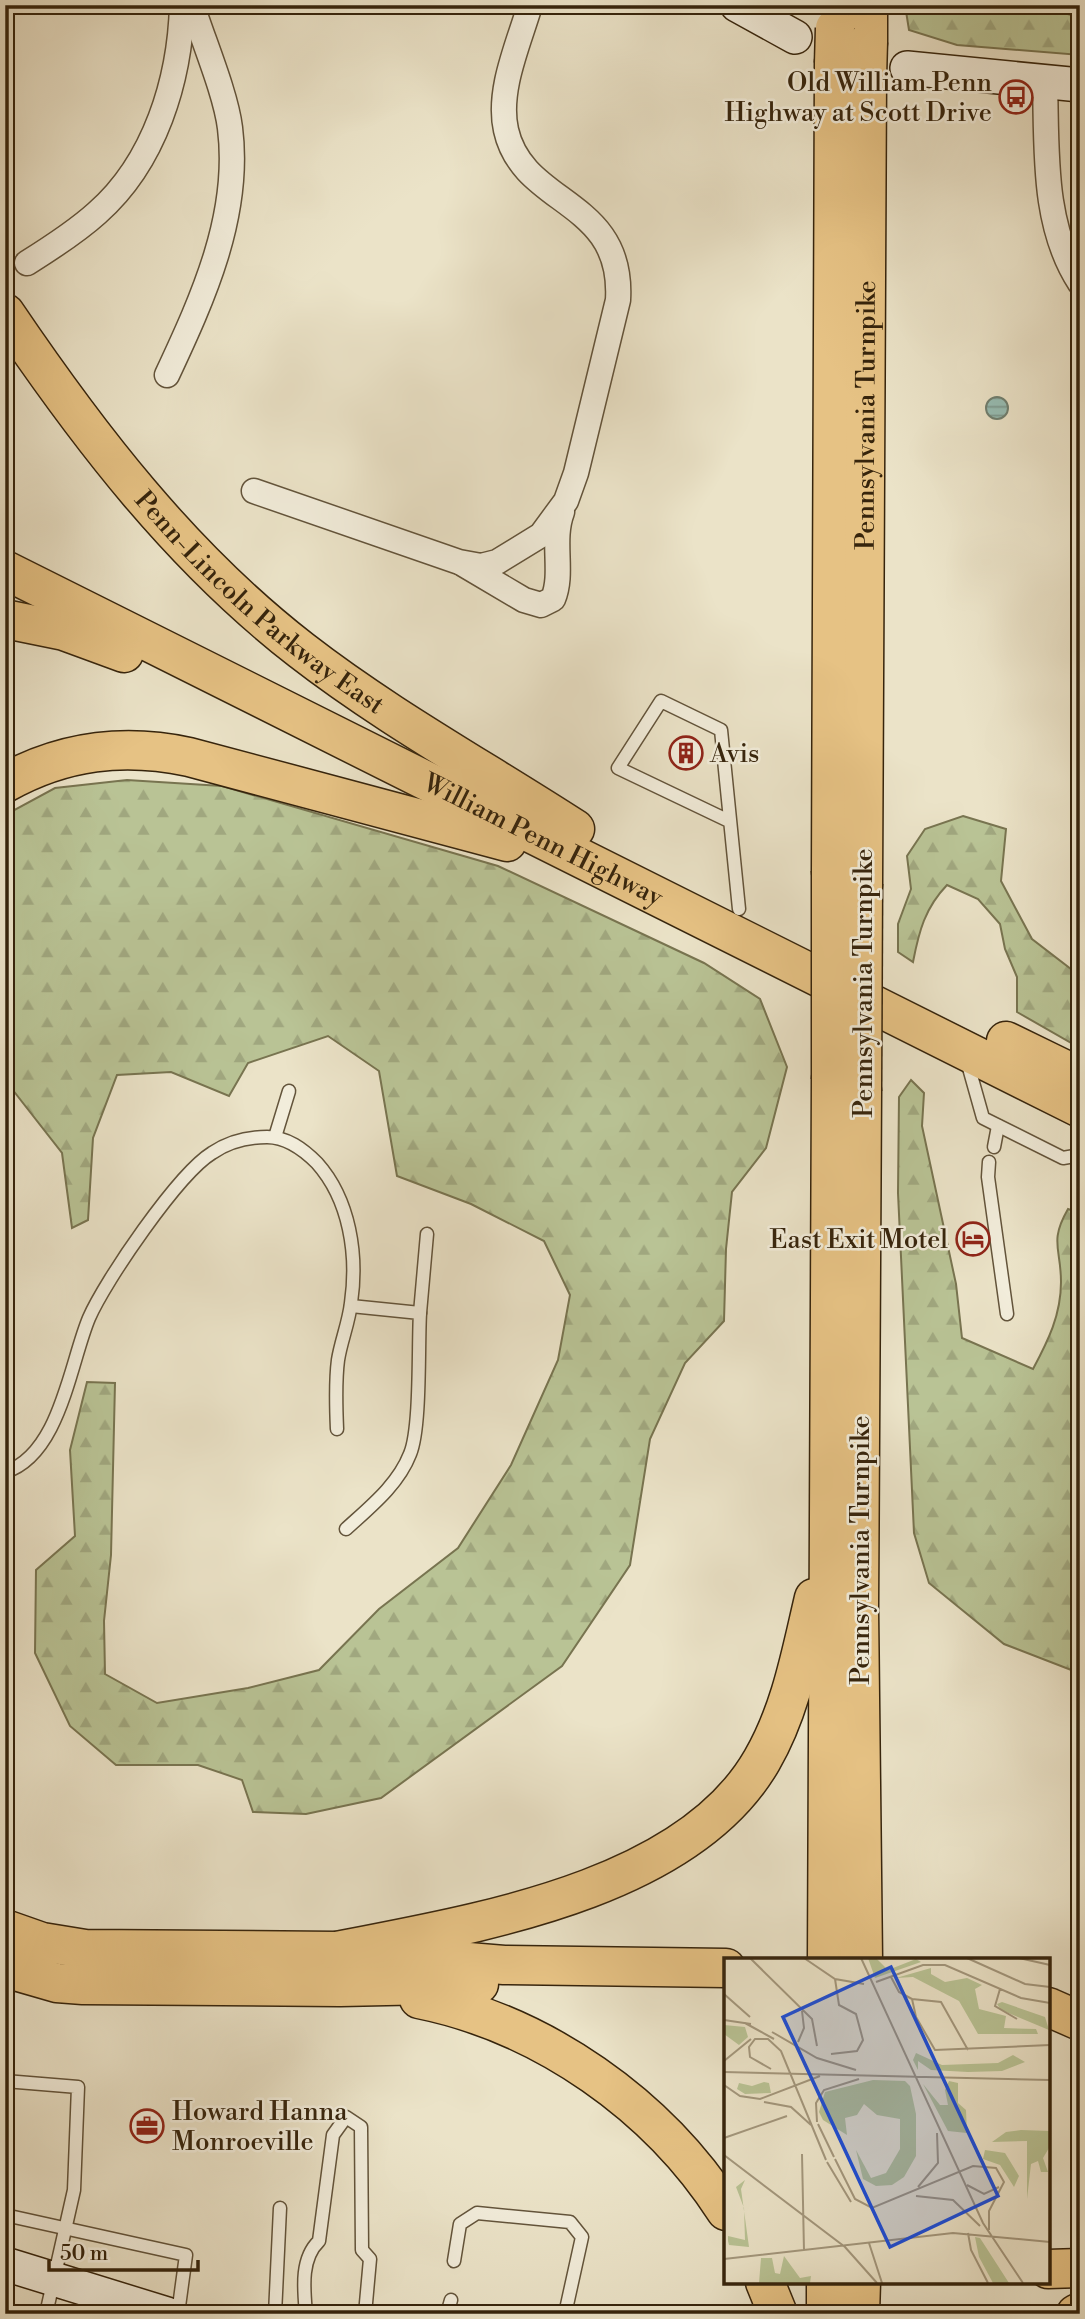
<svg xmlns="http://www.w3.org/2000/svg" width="1085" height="2319" viewBox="0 0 1085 2319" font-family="'Libre Bodoni',serif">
<defs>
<pattern id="forest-firs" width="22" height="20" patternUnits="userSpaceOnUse" patternTransform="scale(1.75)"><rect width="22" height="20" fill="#b9c395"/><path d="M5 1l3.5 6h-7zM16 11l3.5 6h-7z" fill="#a0a77f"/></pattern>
<pattern id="water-rules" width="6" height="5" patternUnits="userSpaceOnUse" patternTransform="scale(1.75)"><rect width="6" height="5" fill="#98beb4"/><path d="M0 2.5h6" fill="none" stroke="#7d9a91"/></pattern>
</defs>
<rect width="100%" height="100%" fill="#ebe3c8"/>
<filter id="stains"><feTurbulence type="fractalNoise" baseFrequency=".00286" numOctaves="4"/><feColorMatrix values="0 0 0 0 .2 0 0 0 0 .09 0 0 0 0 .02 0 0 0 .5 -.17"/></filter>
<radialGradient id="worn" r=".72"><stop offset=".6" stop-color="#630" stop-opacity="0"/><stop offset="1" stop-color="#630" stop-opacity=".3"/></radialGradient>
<g fill="url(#forest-firs)" stroke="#787450" stroke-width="2">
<polygon points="905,5 1046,5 1051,10 1080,17 1080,55 957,45 909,30"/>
<polygon points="127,780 222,786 498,866 704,963 760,999 787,1067 766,1148 732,1192 726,1249 724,1321 685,1363 650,1439 630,1565 562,1666 381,1798 306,1814 253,1812 242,1780 198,1765 116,1765 70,1726 35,1653 36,1570 75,1536 70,1450 87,1382 115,1383 111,1555 104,1621 105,1674 157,1703 248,1688 319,1670 379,1609 458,1548 511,1465 558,1360 570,1295 544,1241 471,1204 397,1176 379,1071 328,1036 248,1063 229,1096 171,1072 117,1075 93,1138 88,1220 72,1228 62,1153 5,1080 5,815 55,788"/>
<path d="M963 816 1006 829 1001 881 1032 939 1080 976V1048L1017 1012V977L1005 949 1000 924 978 899 947 885C925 908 919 931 913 962L898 952V924L911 889 907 856 925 829Z"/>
<path d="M911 1080 924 1093 922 1126 956 1284 962 1338 1033 1369C1048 1341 1061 1315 1061 1282 1061 1248 1049 1242 1068 1209L1080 1213 1079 1673 1004 1644 929 1583 914 1533 898 1193 899 1097Z"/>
</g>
<circle fill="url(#water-rules)" stroke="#718071" stroke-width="2" cx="997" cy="408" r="11"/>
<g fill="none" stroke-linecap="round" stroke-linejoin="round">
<defs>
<g id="lane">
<polyline points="729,821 618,768 661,701 721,730 739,909"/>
<polyline points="967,1061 983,1118 1063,1158 1080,1155"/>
<polyline points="275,1137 289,1091"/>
<polyline points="994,1147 998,1126"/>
<polyline points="989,1162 988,1177 1007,1314"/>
<polyline points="420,1313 427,1234"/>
<path d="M5 1472C60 1455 70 1363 89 1318 105 1281 178 1174 212 1153 228 1142 247 1137 267 1137 287 1137 303 1149 317 1163 350 1200 358 1255 351 1303 349 1322 341 1341 338 1360 335 1383 336 1406 337 1429"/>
<path d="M346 1529C370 1507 398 1485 410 1454 421 1428 418 1345 420 1313L351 1306"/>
<polyline points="5,2081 78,2087 74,2190 46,2314"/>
<polyline points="5,2215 186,2255 178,2314"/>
<polyline points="454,2261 460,2224 477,2213 570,2222 582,2237 565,2314"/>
<polyline points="275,2314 280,2208"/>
<path d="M306 2314C304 2290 300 2259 319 2241L333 2135 346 2117 361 2127 362 2250 370 2259 365 2314"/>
<polyline points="447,2314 451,2300"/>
</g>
<g id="street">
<path d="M1045 83C1047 149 1042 225 1080 283"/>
<path d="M27 263C51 248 76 232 97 213 155 162 180 80 182 5"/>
<path d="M167 375C203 298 241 215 230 128 226 94 203 40 192 5"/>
<path d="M254 491 459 562 481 566 497 562 541 535 566 501 576 473 618 300C624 198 523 207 506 130 497 90 519 43 530 5"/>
<path d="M463 564 524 600 541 605 553 599C564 573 551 541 562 512"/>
</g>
<g id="secondary">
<polyline points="737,5 795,37"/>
<polyline points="907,68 1080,85"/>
<polyline points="5,2264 167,2314"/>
</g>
<g id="highway">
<polyline points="868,42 868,5"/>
<path id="s1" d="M5 313C89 437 181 557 301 650 386 716 484 770 575 829"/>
<path id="s2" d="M5 570 1080 1108"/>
<polyline points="5,619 64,631 124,653"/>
<path d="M5 783C64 750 124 743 189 757L507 842"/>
<polyline points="831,871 834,63"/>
<path id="s3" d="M863 884 867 77"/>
<polyline points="1006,1041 1080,1077"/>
<polyline points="862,1091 859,1609 863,1960"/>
<polyline points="5,1929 42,1942 85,1949 337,1951 504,1965 726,1968"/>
<path d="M337 1951C473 1924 687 1891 762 1760 791 1710 801 1653 814 1598"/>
<polyline points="827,1960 831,1079"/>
<polyline points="5,1968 57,1983 83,1985 340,1987 479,1984"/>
<path d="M419 1999C543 2024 658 2105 726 2211"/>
<polyline points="1048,2007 1080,2021"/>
<polyline points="1048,2269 1080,2268"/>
<polyline points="765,2282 778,2314"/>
<polyline points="826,2282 826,2314"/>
<polyline points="860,2314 861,2282"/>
<polyline points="1076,2314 1080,2312"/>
</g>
</defs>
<use href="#lane" stroke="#63543b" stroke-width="15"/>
<use href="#street" stroke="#63543b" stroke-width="27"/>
<use href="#secondary" stroke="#36240c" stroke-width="36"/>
<use href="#highway" stroke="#36240c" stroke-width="41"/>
<use href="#lane" stroke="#f2eddb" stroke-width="12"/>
<use href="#street" stroke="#f2eddb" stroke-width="24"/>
<use href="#secondary" stroke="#f2eddb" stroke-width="33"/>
<use href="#highway" stroke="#e6c284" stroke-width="38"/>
<defs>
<g id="highway-bridge">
<polyline points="834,63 835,28"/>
<polyline points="867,77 868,42"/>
<polyline points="831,1079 831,871"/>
<polyline points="862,1091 863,884"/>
</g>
</defs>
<use href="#highway-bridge" stroke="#36240c" stroke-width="41" stroke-linecap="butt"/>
<use href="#highway-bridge" stroke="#e6c284" stroke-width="38"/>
</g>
<defs>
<symbol id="bus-ring" viewBox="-11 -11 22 22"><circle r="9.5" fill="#f2eddb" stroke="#8f2418" stroke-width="1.5"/><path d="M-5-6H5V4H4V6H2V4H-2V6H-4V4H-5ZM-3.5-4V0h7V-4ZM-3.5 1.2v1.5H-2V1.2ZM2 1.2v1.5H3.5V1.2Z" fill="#8f2418"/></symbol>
<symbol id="building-ring" viewBox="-11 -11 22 22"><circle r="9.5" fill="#f2eddb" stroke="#8f2418" stroke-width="1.5"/><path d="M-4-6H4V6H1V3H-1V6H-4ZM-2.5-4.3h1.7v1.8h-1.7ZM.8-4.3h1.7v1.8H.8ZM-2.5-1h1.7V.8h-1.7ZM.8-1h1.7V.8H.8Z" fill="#8f2418"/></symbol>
<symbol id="hotel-ring" viewBox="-11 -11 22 22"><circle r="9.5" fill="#f2eddb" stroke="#8f2418" stroke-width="1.5"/><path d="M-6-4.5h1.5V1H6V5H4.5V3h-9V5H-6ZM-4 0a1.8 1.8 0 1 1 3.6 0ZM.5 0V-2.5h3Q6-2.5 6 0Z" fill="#8f2418"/></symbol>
<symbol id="office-ring" viewBox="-11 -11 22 22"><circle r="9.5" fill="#f2eddb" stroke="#8f2418" stroke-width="1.5"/><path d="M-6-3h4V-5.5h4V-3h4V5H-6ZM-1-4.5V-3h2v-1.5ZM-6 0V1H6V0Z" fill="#8f2418"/></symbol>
</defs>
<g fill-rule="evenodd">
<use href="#bus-ring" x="997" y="78" width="38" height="38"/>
<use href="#building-ring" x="667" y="734" width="38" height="38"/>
<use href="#hotel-ring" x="954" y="1220" width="38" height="38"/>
<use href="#office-ring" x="128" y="2107" width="38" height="38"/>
</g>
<g text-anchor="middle" stroke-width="5" stroke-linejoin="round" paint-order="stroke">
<g font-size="26" fill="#36240c" stroke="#f2eddb" text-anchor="end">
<text x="992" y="91">Old William Penn<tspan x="992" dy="30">Highway at Scott Drive</tspan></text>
<text x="710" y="762" text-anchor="start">Avis</text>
<text x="948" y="1248">East Exit Motel</text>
<text x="172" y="2120" text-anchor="start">Howard Hanna<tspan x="172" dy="30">Monroeville</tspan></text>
</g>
<g font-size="26" fill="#36240c" stroke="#f2eddb">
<text dy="9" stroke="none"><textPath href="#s3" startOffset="469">Pennsylvania Turnpike</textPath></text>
<text dy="9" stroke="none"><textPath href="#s1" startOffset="388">Penn-Lincoln Parkway East</textPath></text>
<text dy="9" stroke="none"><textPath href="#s2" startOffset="602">William Penn Highway</textPath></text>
<text transform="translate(863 983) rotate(-90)" y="9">Pennsylvania Turnpike</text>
<text transform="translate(860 1550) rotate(-90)" y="9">Pennsylvania Turnpike</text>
</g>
</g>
<g transform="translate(724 1958)">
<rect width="326" height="326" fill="#ebe3c8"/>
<path d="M144 0H152L164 12 192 1 197 4 151 20ZM207 10V16L221 24 243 20 258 27 251 31 255 51 282 58 280 70 312 71 314 76H254L235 43 189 19 172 20ZM278 44 321 59 325 72 277 52 273 46ZM0 67 21 69 24 79 15 87 0 76ZM192 95 218 107 274 105 289 97 301 104 278 113 244 114 207 112 194 103V112L189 102ZM149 122 181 123 186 128 192 156V198L180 219 168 227 152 228 139 221 132 192 147 220 162 215 176 191V161L153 157 140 146 133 157 121 160 123 177 99 162 95 154 101 134ZM225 123 234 125V145L242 152 243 175 224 173 199 126 216 147H224L221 132ZM40 124 45 125 47 135 21 136 13 131 15 125 28 128ZM297 172 325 173V190L319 200 324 214H317L314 203 307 206 303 241V183L268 184 282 174ZM261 192 281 195 295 218 290 229 276 207 259 201ZM21 222 17 231 25 289 5 287 4 283V278L21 282 20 250 12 229ZM251 279 256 280 285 325H269L255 299ZM60 298 76 320 87 318 86 325H35L37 300H48L51 315 56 316Z" fill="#b9c395"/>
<path fill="none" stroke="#a3977d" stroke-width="2" d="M26 0 88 61 93 88M80 0 111 21 140 26M137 0 259 265 299 325M243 0 301 26 326 29M295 0 326 7M167 19 175 34 188 41 192 59 211 92 326 87M152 24 199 7H221L297 40 326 45M276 31 271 48 293 61M0 36 26 59M188 41 217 44 244 92M0 62 27 66M21 65 50 81M48 74 93 100 132 112M74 84 80 70 78 53M107 96 133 93 139 82 132 56 115 47 111 21M0 103 27 81M47 111 26 99 25 89 31 81H44L57 93 102 202M0 114 326 122M0 127 16 138 36 141 96 118M40 144 67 149 87 167M93 164 92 145 100 132 135 121M94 166 110 199M0 180 63 158M78 196 80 293M0 197 121 289 153 325M111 201 131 241 148 250 249 208 272 210 280 224 265 253V272M103 204 127 244M243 227 260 236 275 229M194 229 214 205 213 175M192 238 229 242 256 268M244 275 247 292 264 325M145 285 158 325M0 301 229 275 326 284"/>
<path fill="#1d4ed8" fill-opacity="0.15" stroke="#1d4ed8" stroke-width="3.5" d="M167 9 274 238 166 289 59 59Z"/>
<rect width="326" height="326" fill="none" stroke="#36240c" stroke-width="3.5"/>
</g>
<rect width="1085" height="2319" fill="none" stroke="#ebe3c8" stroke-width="28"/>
<rect x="7" y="7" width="1071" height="2305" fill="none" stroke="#36240c" stroke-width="3.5"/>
<rect x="14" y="14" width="1057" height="2291" fill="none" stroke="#36240c" stroke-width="2"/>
<path d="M49 2260v10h149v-10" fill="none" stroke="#36240c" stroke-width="3.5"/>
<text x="60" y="2260" font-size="21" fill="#36240c" stroke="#f2eddb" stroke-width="5" paint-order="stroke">50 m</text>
<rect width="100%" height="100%" filter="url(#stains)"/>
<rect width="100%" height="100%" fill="url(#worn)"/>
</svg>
